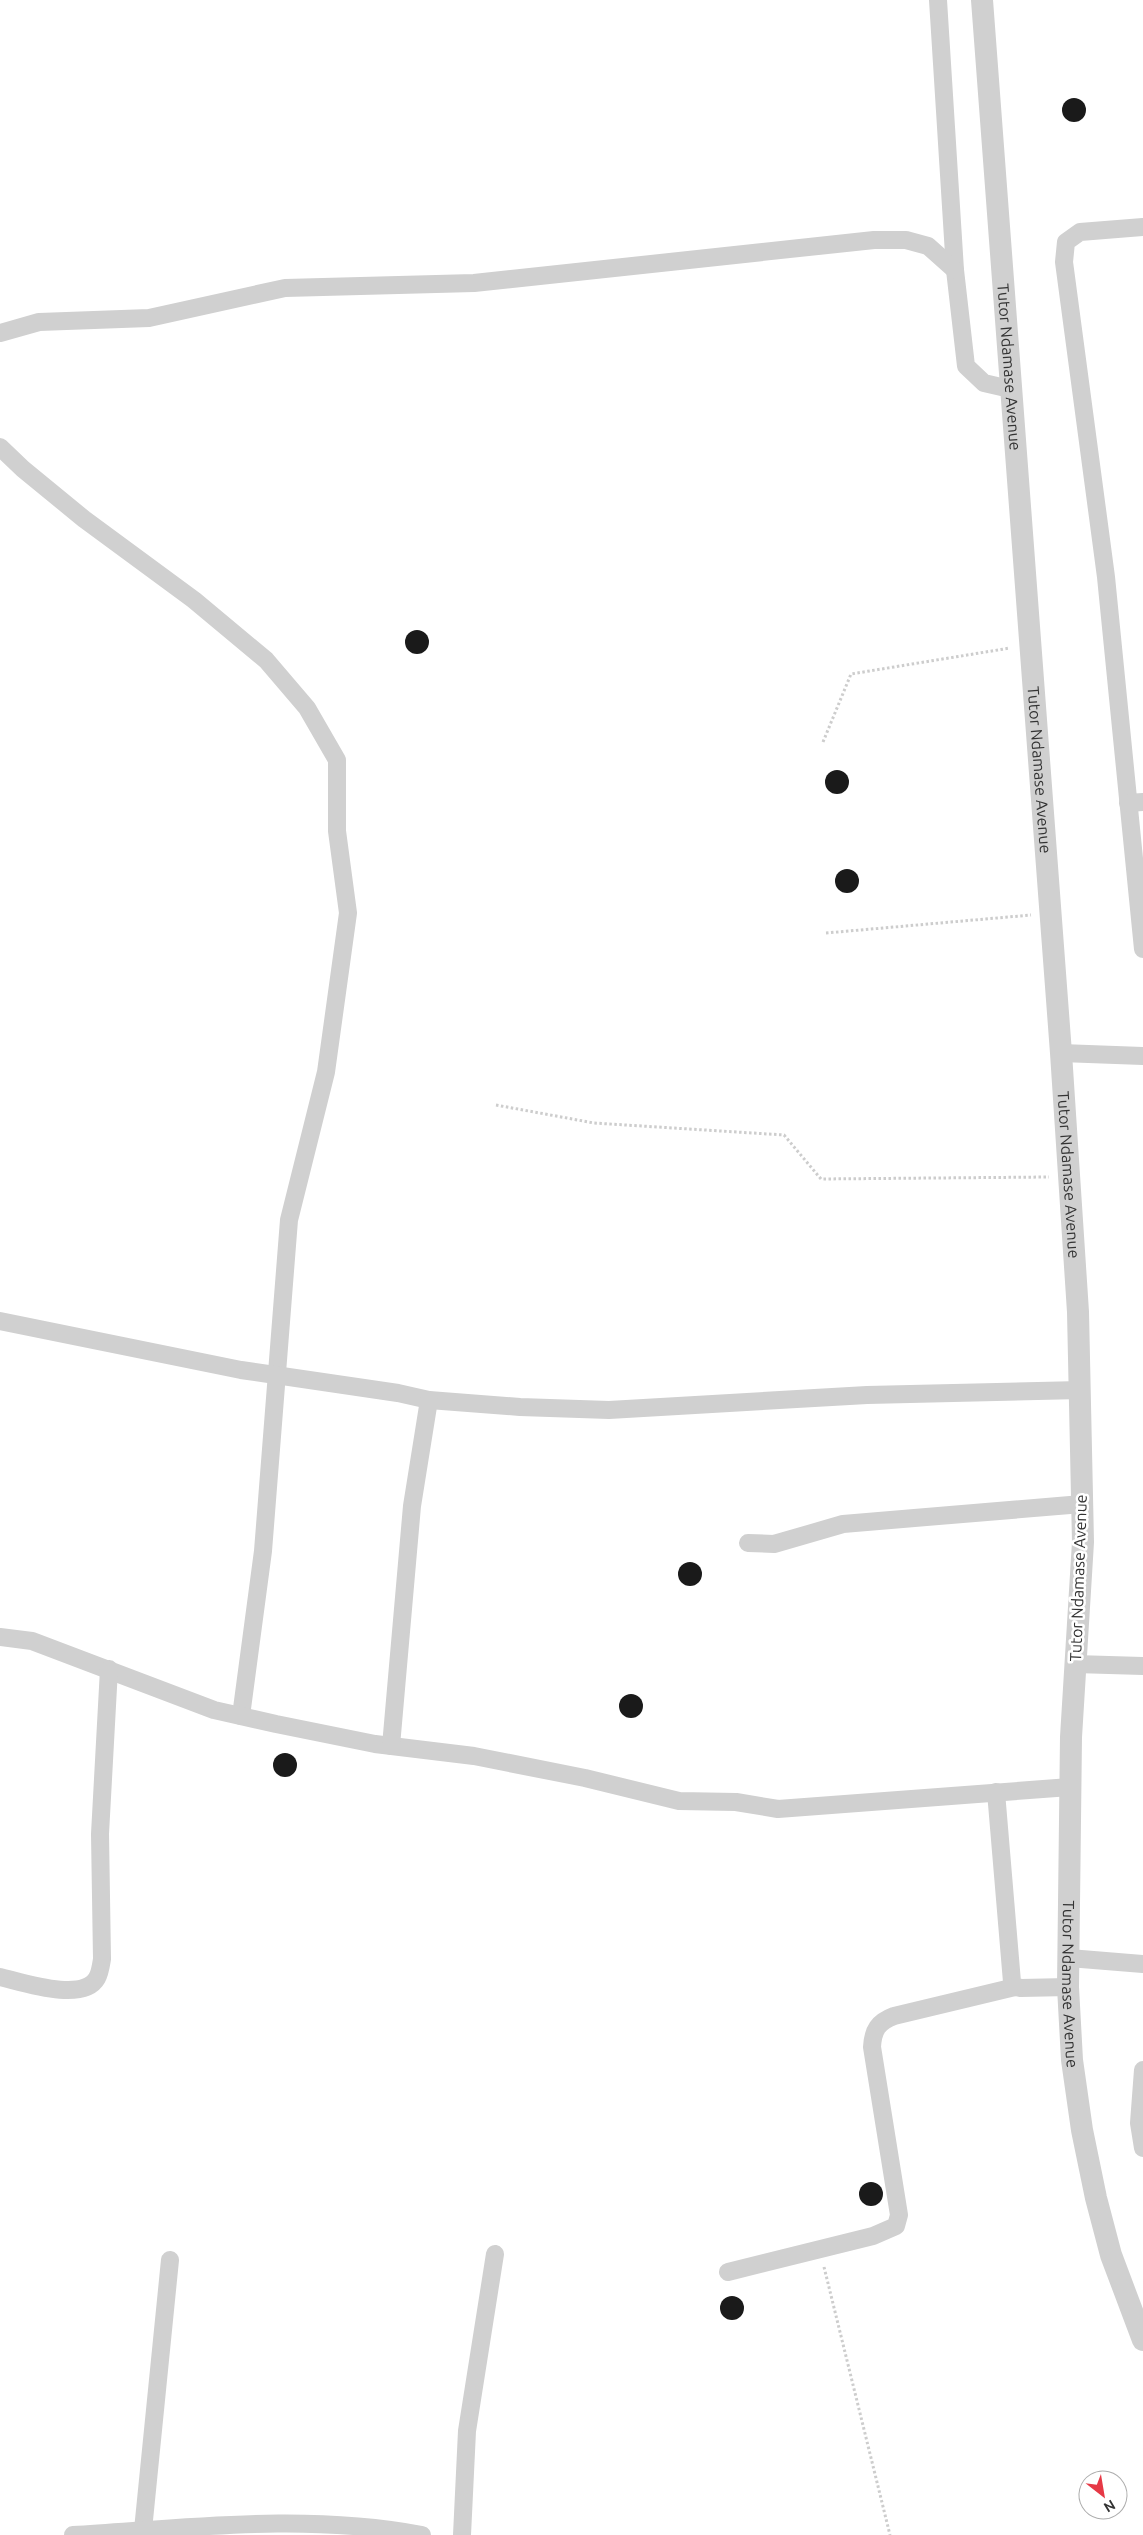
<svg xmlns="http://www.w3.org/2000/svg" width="1143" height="2535" viewBox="0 0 1143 2535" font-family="Ubuntu,sans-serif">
<rect width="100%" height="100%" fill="#fff"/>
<g fill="#1a1a1a">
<circle cx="1074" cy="110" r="12"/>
<circle cx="417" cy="642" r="12"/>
<circle cx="837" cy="782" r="12"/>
<circle cx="847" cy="881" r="12"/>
<circle cx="690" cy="1574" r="12"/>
<circle cx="631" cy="1706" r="12"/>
<circle cx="285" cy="1765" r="12"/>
<circle cx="871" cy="2194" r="12"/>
<circle cx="732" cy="2308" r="12"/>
</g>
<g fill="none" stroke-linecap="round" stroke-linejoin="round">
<g stroke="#cdcdcd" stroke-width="3" stroke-dasharray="2.5 2.5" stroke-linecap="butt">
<polyline points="823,742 851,674 1010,648"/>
<polyline points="826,933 1031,915"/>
<polyline points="496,1105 594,1123 784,1135 821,1179 1049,1177"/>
<polyline points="824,2267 890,2535"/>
</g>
<g stroke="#d0d0d0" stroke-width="18">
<polyline points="938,0 955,270 966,366 984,383 1010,389"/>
<polyline points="1143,227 1080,232 1066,242 1064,262 1106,577 1143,949"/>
<polyline points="0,333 39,322 149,318 285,288 474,283 874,240 906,240 928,246 955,270"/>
<polyline points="0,447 23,469 84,519 194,600 266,660 307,708 337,760 337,831 348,913 326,1072 289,1220 263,1551 241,1716"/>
<polyline points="1128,803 1143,802"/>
<polyline points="1061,1053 1143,1056"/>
<polyline points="0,1321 241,1370 398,1393 429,1400 520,1407 609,1410 867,1395 1081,1390"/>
<polyline points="748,1543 774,1544 843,1524 1082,1504"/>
<polyline points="0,1637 32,1641 214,1710 276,1724 375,1744 474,1756 585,1778 679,1801 736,1802 778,1809 1070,1787"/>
<polyline points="1075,1664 1143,1666"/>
<polyline points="391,1746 412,1506 429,1400"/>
<polyline points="996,1792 1012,1982 1015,1987 1021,1988 1068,1987"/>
<polyline points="1069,1958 1143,1964"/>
<path d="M0 1977C22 1982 83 2003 97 1978 100 1973 101 1965 102 1959L100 1834 109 1669"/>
<polyline points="1143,2070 1139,2123 1143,2148"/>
<path d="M728 2272 873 2236 896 2226 899 2215 872 2047C873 2030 878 2022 894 2016L1015 1987"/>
<polyline points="143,2530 170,2260"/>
<path d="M73 2535C188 2528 307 2513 422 2535"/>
<polyline points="462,2535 467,2431 495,2254"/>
</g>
<path stroke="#d0d0d0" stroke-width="22" id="s1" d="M982 0 1061 1053 1078 1312 1083 1542 1071 1737 1068 1987 1072 2060 1082 2130 1096 2198 1111 2255 1143 2340"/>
</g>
<g text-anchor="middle" stroke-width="5" stroke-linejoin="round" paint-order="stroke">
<g font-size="16" fill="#333" stroke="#fff">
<text dy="6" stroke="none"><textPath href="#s1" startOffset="368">Tutor Ndamase Avenue</textPath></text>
<text dy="6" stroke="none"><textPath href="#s1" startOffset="772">Tutor Ndamase Avenue</textPath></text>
<text dy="6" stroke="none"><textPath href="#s1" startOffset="1178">Tutor Ndamase Avenue</textPath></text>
<text transform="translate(1078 1578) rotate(-88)" y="6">Tutor Ndamase Avenue</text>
<text dy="6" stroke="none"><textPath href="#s1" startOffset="1988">Tutor Ndamase Avenue</textPath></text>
</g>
</g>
<g transform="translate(1103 2495) rotate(149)"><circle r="24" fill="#ffffff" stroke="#adadad"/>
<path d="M0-4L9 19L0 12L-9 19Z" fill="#e63946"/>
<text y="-8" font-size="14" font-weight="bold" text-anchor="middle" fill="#333333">N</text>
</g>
</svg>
